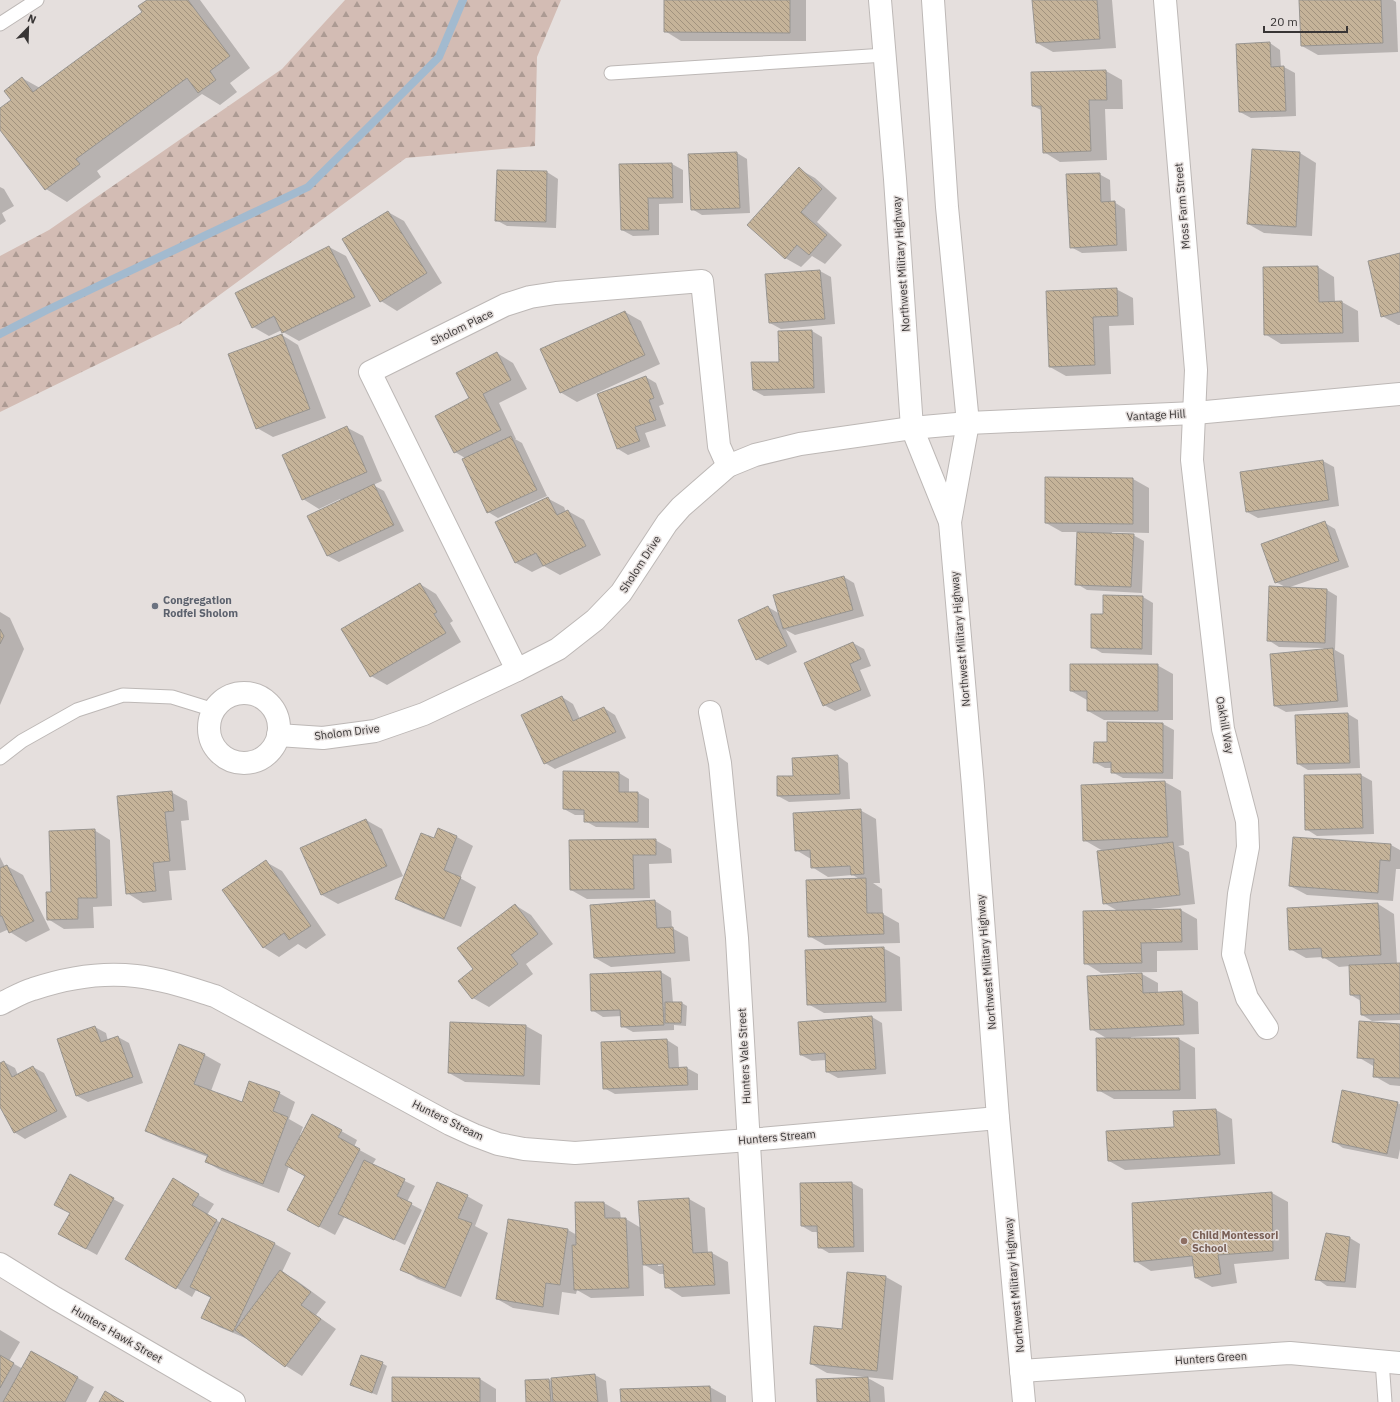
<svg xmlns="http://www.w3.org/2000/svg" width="1400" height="1402" viewBox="0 0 1400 1402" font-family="'IBM Plex Sans',sans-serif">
<defs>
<pattern id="forest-firs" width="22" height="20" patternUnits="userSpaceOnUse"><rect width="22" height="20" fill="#d3bcb4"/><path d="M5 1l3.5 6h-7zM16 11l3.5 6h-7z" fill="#ac9a93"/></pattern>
<pattern id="building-back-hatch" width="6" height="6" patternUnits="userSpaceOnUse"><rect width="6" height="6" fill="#c5b399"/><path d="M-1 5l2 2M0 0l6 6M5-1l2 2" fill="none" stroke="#a1927e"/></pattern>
</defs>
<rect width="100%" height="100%" fill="#e5dfdd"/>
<polygon fill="url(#forest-firs)" points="345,0 561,0 537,57 535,146 406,158 180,324 0,412 0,256 49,230 282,69"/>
<g fill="#0003" fill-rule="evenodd">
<polygon points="149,0 200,0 250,68 230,83 237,92 220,105 202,94 97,171 101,177 67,202 46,189 0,128 0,109 12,100 22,78 40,88 144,12"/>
<polygon points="665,0 806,0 806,41 681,41 665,31"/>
<polygon points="1033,0 1112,0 1116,48 1053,52 1037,43"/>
<polygon points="1320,0 1393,0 1396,2 1398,52 1318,55 1302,46"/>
<polygon points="1270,43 1280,50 1281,67 1284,67 1295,73 1296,116 1251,118 1240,112"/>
<polygon points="1106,71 1122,80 1123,109 1105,109 1107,160 1060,162 1044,152 1043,111 1033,106 1032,73"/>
<polygon points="1253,150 1300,153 1316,163 1312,236 1264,233 1248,224"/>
<polygon points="737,153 747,159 750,213 702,215 692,209"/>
<polygon points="672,164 683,170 683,203 659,204 659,235 633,236 622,230 621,165"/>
<polygon points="799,169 815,178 837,198 817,222 842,245 825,264 812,256 801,267 785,258"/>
<polygon points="547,172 558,179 556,228 507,226 496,220"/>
<polygon points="1099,174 1110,180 1111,203 1114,202 1125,209 1127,251 1082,253 1071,247"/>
<polygon points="0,187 4,189 14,206 2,213 6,221 0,225"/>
<polygon points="388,212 404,221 442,283 397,311 381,301"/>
<polygon points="329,247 346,256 371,306 299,341 283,332 282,330 269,336 253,327"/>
<polygon points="1400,254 1400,325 1398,325 1382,316"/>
<polygon points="1318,267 1334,277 1335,302 1342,302 1358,311 1359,342 1281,344 1265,334 1264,268"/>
<polygon points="820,271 831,277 835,324 781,329 770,323"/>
<polygon points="1116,289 1133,298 1134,325 1109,326 1111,374 1066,376 1050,367"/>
<polygon points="625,312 641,321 660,364 577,402 560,392"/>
<polygon points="812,331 822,337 825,393 764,396 753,390"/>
<polygon points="282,335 298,345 326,418 273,437 257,428"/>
<polygon points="497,353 513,363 527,389 499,403 516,439 515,439 522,443 547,496 498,518 488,512 465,458 455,452 471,399"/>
<polygon points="646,377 656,383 664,404 659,406 666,426 645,433 650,447 628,455 618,449"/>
<polygon points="346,427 363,436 382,481 373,485 384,491 404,531 339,562 328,556 309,516 341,501 340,499 319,509 303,499"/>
<polygon points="1323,461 1334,467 1339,506 1258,518 1247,512"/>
<polygon points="1133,479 1149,488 1149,533 1112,532 1112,534 1133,535 1144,541 1142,593 1087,590 1077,584 1078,532 1062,532 1046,523"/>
<polygon points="547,498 564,507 566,512 568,511 584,520 601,555 560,575 544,566 532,572 516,563 496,523"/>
<polygon points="1325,523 1335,529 1349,567 1287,588 1327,590 1337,596 1335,650 1344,655 1348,707 1286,712 1275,706 1324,648 1279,647 1268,640 1287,588 1276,582"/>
<polygon points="844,577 854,583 864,616 795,635 786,630 797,652 768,665 757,659 768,607 780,614"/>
<polygon points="420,584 436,594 453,621 450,623 461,642 387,685 371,676"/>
<polygon points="1143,597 1153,603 1152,655 1102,653 1092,647 1104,615"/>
<polygon points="0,612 10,618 24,649 0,705"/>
<polygon points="853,643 864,649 871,666 860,670 871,696 835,711 824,705"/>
<polygon points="1157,665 1173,674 1173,720 1104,720 1088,711 1087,700 1071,691"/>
<polygon points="562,697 573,704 580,719 604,708 615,715 626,738 555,769 545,763"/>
<polygon points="1348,714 1358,720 1360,768 1308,770 1298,764"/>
<polygon points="1163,724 1174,730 1173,779 1123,778 1112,772 1112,768 1105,768 1094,762 1108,743"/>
<polygon points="838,756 848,763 850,799 789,802 778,796 794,777"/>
<polygon points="619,773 629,779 629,793 638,793 649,799 649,828 596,827 585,821 585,815 575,815 564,809"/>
<polygon points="1361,775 1372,781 1374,834 1317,836 1306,829"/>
<polygon points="1165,782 1181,791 1184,845 1178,846 1189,852 1195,904 1151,909 1151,910 1181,910 1197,919 1198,950 1157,951 1157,972 1101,973 1085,963 1118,911 1104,903 1103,851 1084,840"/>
<polygon points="171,792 187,801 189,820 181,821 186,870 169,871 172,900 143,903 127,893"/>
<polygon points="860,810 876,819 880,883 873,883 882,889 883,914 899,923 900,943 825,945 809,936 861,880 853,875 828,877 812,867 811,859 796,850"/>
<polygon points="366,820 382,829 403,876 338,904 322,895 301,849"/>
<polygon points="94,830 110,840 112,906 93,907 94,928 64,929 48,919 52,892"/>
<polygon points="457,837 473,846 460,878 476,887 461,927 413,908 397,899 435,840"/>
<polygon points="1294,838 1391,845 1400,850 1400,869 1396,869 1393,901 1307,895 1290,886"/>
<polygon points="655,840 671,849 672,863 649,864 650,898 587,899 571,890"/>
<polygon points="0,857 5,867 7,866 23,875 50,930 26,942 10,932 9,929 0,933"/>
<polygon points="266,862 282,871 326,935 306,949 298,944 279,957 263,947"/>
<polygon points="655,901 671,911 672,928 688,937 690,961 611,967 595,958"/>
<polygon points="1378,904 1394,914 1397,964 1400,964 1400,1020 1372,1021 1362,1015 1361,1001 1351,995 1350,966 1339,967 1323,957 1306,958 1290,949"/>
<polygon points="515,905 531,915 553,944 526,964 533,974 489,1007 473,998 475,970"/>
<polygon points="883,948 900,957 902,1011 824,1013 808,1004"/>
<polygon points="661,972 671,978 673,1003 682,1003 687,1006 686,1026 674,1025 674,1030 633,1032 622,1026 622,1016 603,1017 592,1010"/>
<polygon points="1142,974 1158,983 1158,994 1182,992 1198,1002 1199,1034 1131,1037 1131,1039 1179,1039 1195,1048 1196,1099 1114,1099 1098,1090 1108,1039 1091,1029"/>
<polygon points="872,1017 882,1023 886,1074 838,1078 827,1072 826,1060 812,1061 801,1055"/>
<polygon points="451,1023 526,1026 542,1035 540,1085 465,1082 449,1073"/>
<polygon points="1400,1025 1400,1086 1390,1085 1374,1076 1375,1067 1358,1057"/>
<polygon points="95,1027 106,1033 108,1041 118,1037 129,1043 143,1083 88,1102 77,1096 58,1040"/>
<polygon points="667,1040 678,1047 679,1069 687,1068 698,1074 698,1090 615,1094 604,1088 602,1043"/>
<polygon points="180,1045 205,1055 221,1064 211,1091 242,1103 279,1093 295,1102 289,1119 303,1127 300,1135 302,1136 313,1115 357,1140 354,1147 376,1159 372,1165 415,1186 407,1202 422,1210 405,1245 345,1216 335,1235 305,1219 307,1176 289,1166 279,1193 222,1171 206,1162 208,1157 163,1140 147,1131"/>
<polygon points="4,1062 15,1068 18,1075 33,1067 44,1073 67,1117 25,1139 14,1132 0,1105 0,1064"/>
<polygon points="1343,1091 1400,1104 1400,1149 1398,1159 1343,1148 1333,1141"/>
<polygon points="1216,1110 1232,1119 1235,1164 1125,1170 1109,1161 1175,1128 1174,1112"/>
<polygon points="70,1175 124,1205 97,1255 59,1234 71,1213"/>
<polygon points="173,1180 214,1204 207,1215 221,1223 223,1219 275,1244 291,1253 282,1272 296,1280 326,1302 316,1315 336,1329 302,1376 286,1366 250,1340 219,1327 203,1317 211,1298 196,1290 192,1297 126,1258"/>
<polygon points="852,1183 863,1189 864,1252 829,1253 819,1247 818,1232 812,1232 802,1226"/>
<polygon points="1272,1193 1288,1202 1289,1259 1234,1264 1237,1283 1212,1287 1196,1278 1194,1266 1151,1271 1135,1261 1133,1204"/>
<polygon points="467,1196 483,1205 475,1226 488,1233 461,1297 417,1279 402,1269"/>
<path d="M689 1199 705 1208 708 1253H712L728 1262 730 1294 682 1297 666 1287 665 1274H660L643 1264 644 1296 591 1298 577 1290 576 1294 562 1292 559 1315 513 1308 497 1299 509 1220 568 1230 577 1235 576 1203H604L620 1212 621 1219H626L641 1228ZM668 1263V1265L658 1266V1264Z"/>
<polygon points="1350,1238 1360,1244 1356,1288 1327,1286 1317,1279"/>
<polygon points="886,1277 902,1286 893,1380 866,1377 884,1387 885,1402 818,1402 866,1378 866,1377 827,1373 811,1364 842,1330"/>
<polygon points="0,1330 20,1342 9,1361 23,1369 32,1352 94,1387 86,1402 0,1402"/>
<polygon points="382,1363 387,1366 377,1395 351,1385"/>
<polygon points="595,1375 606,1381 608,1402 527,1402 526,1381 549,1380 552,1381 552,1379"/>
<polygon points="393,1378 480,1379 496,1389 496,1402 393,1402"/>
<polygon points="710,1387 726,1396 726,1402 622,1402"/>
</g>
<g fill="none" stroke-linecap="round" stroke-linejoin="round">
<polyline stroke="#a2bacf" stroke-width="8" points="0,334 45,311 308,187 439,57 463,0"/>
</g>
<g fill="url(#building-back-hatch)" stroke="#989591">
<polygon points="147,0 188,0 230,56 210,71 216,80 198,93 187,78 76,159 80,164 45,190 0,130 0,108 11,100 4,91 22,77 33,92 142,12 138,6"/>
<polygon points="664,0 790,0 790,33 664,32"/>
<polygon points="1032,0 1097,0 1100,39 1036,43"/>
<polygon points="1299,0 1381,0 1383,43 1301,46"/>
<polygon points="1270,42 1271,67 1284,66 1286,111 1239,112 1236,44"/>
<polygon points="1106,70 1107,100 1089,100 1091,151 1043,153 1041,106 1032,106 1031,72"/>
<polygon points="1252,149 1300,152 1296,227 1247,224"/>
<polygon points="737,152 740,208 691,210 688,154"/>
<polygon points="672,163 673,198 648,198 649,230 621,230 619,164"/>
<polygon points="799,167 822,189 801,212 827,235 809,255 797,245 785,259 747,225"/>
<polygon points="497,170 547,171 546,222 495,221"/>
<polygon points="1100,173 1101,202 1115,201 1117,245 1070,248 1066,174"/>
<polygon points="388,211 427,273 380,302 342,239"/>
<polygon points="329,246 355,297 282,333 274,316 252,328 235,293"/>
<polygon points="1400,253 1400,312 1381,317 1368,261"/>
<polygon points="1318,266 1319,302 1342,301 1343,333 1264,335 1263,267"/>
<polygon points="820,270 825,319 769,323 765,274"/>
<polygon points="1117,288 1118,316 1093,317 1095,365 1049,367 1046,291"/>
<polygon points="625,311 645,355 560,393 540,349"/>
<polygon points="812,330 814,388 753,390 751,362 779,362 778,331"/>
<polygon points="282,334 310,409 256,429 228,354"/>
<polygon points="497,352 511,380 483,394 501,430 454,453 435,416 469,398 456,373"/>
<polygon points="646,376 654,398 649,400 656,420 635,427 640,441 617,449 597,394"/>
<polygon points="347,426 367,472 302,500 282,455"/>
<polygon points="511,436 537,490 487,513 462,459"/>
<polygon points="1323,460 1329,500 1246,512 1240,472"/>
<polygon points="1045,477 1133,478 1133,524 1045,523"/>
<polygon points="374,484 394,525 327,556 307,516"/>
<polygon points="548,497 557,515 568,510 586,546 543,566 536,553 515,563 495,522"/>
<polygon points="1325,521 1339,561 1275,583 1261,544"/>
<polygon points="1077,532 1134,534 1131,587 1075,585"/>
<polygon points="844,576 853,610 783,629 773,595"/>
<polygon points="420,583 437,612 434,614 446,633 370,677 341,629"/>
<polygon points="1269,586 1327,589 1325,643 1267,641"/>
<polygon points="1103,595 1143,596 1142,649 1091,648 1091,614 1103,614"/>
<polygon points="768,606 787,646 756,660 738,620"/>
<polygon points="0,629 4,636 0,644"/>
<polygon points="853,642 861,659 850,664 861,690 823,706 804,663"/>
<polygon points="1333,648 1338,701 1274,706 1270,654"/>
<polygon points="1070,664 1158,664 1158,711 1087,711 1087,691 1070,691"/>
<polygon points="562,696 573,721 604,707 616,732 544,764 521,715"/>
<polygon points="1348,713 1350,763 1297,764 1295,715"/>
<polygon points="1107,722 1163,723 1163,773 1111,773 1111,762 1093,763 1094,742 1107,742"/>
<polygon points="838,755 840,794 777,796 777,776 793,776 792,758"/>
<polygon points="563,771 619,772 619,792 638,792 638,822 584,822 584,810 563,809"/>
<polygon points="1361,774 1363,828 1305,830 1304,775"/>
<polygon points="1165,781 1168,837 1083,841 1081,785"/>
<polygon points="172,791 174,811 165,812 170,861 153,863 156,891 126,894 117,796"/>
<polygon points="861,809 864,874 851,875 850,866 811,868 810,850 795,851 793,813"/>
<polygon points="366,819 387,866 321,895 300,848"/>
<polygon points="438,828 457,836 444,870 461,877 444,919 395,899 421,833 434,838"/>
<polygon points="95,829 97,898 78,898 78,919 47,920 46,892 51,892 49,831"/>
<polygon points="1293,837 1391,844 1390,861 1380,860 1378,893 1289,886"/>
<polygon points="656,839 656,855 633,855 634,889 570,890 569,840"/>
<polygon points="1173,842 1180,895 1103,904 1097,851"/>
<polygon points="266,860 311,926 289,940 284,933 263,948 222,890"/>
<polygon points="7,865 34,921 9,933 2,916 0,916 0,868"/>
<polygon points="866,878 867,913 883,913 884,934 808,937 806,880"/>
<polygon points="655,900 657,928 673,927 675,953 594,958 590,905"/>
<polygon points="1378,903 1381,955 1322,958 1321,948 1289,950 1287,908"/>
<polygon points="515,904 538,934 511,955 518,964 472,999 458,981 473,969 457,948"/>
<polygon points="1181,909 1182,942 1141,943 1142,963 1084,964 1083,911"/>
<polygon points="884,947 886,1002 807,1005 805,950"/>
<polygon points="1400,963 1400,1014 1361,1015 1360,995 1350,995 1349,965"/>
<polygon points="661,971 664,1025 621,1027 620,1010 591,1011 590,974"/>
<polygon points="1142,973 1143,993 1182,991 1184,1025 1090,1030 1087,976"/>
<polygon points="665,1002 682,1002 681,1023 665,1023"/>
<polygon points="872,1016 876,1069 826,1072 825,1053 800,1055 798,1022"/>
<polygon points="1359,1021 1400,1024 1400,1078 1373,1077 1374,1059 1357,1058"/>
<polygon points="450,1022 526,1025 524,1076 448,1073"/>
<polygon points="95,1026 101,1042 118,1036 133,1077 76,1096 57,1039"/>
<polygon points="1096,1038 1179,1038 1180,1090 1097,1091"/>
<polygon points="667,1039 669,1068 687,1067 688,1085 603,1089 601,1042"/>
<polygon points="179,1044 205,1054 194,1084 242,1102 249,1081 280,1092 273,1111 288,1117 263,1184 205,1162 208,1155 145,1131"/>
<polygon points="4,1061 12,1077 33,1066 57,1111 14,1133 0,1107 0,1063"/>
<polygon points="1342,1090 1398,1102 1387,1154 1332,1142"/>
<polygon points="1216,1109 1220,1155 1108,1161 1106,1131 1174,1127 1173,1111"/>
<polygon points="312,1114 342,1130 338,1137 360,1149 319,1227 287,1210 305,1176 285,1165"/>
<polygon points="364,1160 405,1179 397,1196 412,1203 394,1240 338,1214"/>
<polygon points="70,1174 114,1198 86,1249 58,1234 70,1213 54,1205"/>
<polygon points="173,1178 199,1194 192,1205 217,1220 176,1289 125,1259"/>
<polygon points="437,1182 468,1195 458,1218 472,1223 445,1288 400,1270"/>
<polygon points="852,1182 854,1247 818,1248 817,1226 801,1226 800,1183"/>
<polygon points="1272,1192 1273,1251 1218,1255 1221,1274 1195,1278 1192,1256 1134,1262 1132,1203"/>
<polygon points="689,1198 693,1253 712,1252 715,1285 665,1288 663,1264 643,1265 638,1201"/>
<polygon points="575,1202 604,1202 605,1218 626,1218 629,1288 574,1290 572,1245 576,1245"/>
<polygon points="222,1218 275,1243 233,1332 201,1318 211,1297 190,1287"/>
<polygon points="508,1219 568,1229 560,1285 546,1283 543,1307 496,1299"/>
<polygon points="1326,1233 1350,1237 1345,1282 1315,1280"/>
<polygon points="280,1270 311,1292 301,1305 321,1319 285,1367 235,1330"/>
<polygon points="847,1272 886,1276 877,1371 810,1364 814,1326 842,1329"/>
<polygon points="31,1351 78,1377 65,1402 3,1402"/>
<polygon points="0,1355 14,1363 0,1388"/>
<polygon points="361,1355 383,1362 372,1393 350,1385"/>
<polygon points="595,1374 598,1402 553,1402 551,1378"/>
<polygon points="392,1377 480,1378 480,1402 392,1402"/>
<polygon points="868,1377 870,1402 817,1402 816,1379"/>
<polygon points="549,1379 551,1402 526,1402 525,1380"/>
<polygon points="710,1386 711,1402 621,1402 620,1389"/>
<polygon points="105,1391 124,1402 99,1402"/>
</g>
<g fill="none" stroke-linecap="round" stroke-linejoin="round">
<defs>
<g id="service">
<polyline points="0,24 37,0"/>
<polyline points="611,73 885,55"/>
<polyline points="0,758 22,741 77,710 123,695 172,697 214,710"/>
<polyline points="1382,1361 1385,1402"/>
</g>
<g id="minor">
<polyline points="1165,0 1196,370 1192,460 1223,729 1247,821 1248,847 1239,894 1233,954 1247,998 1267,1028"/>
<polyline points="517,670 370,372 505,305 530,297 556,293 702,281 719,446 728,466"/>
<circle cx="244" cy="728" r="35"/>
<polyline points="710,712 720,763 737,938 764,1402"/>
<polyline points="278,735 323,738 375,731 424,714 517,670 558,649 595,620 621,593 667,523 681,507 728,466 755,455 800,444 912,428 968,423 1195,413 1400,394"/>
<path d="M0 1004C11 999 22 992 33 989 66 978 102 972 136 976 163 979 189 988 215 996L450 1124 474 1135 498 1144 524 1149 575 1153 749 1140 998 1118"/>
<polyline points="0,1264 55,1298 234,1402"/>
<polyline points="1021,1371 1290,1353 1400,1363"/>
</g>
<g id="primary">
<polyline points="880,0 895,179 912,428 950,522"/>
<polyline points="933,0 947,207 968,423 950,522 973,786 998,1118 1024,1402"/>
</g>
</defs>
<use href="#service" stroke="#bdb8b6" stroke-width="15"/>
<use href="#minor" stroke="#bdb8b6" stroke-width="24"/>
<use href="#primary" stroke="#bdb8b6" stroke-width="24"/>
<use href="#service" stroke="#fff" stroke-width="13"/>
<use href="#minor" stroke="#fff" stroke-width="22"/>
<use href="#primary" stroke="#fff" stroke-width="22"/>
</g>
<circle fill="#6b7280" stroke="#e5dfdd" stroke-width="1.5" cx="155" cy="606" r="4"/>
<circle fill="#8d6e63" stroke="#e5dfdd" stroke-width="1.5" cx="1184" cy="1241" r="4"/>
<g text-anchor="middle" stroke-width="3" stroke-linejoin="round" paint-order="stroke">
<g font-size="11" fill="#383535" stroke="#e5dfdd">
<text transform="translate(1182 206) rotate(-95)" y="4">Moss Farm Street</text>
<text transform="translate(901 264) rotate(-94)" y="4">Northwest Military Highway</text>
<text transform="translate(462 327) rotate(-26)" y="4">Sholom Place</text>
<text transform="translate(1156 415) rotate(-3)" y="4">Vantage Hill</text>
<text transform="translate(640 564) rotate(-57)" y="4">Sholom Drive</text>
<text transform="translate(960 639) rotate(-95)" y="4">Northwest Military Highway</text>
<text transform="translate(1225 725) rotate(80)" y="4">Oakhill Way</text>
<text transform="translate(347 732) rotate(-7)" y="4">Sholom Drive</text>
<text transform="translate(986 962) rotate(-95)" y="4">Northwest Military Highway</text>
<text transform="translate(744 1056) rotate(-93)" y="4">Hunters Vale Street</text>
<text transform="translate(448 1120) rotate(26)" y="4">Hunters Stream</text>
<text transform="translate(777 1137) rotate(-5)" y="4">Hunters Stream</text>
<text transform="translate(1014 1285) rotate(-95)" y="4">Northwest Military Highway</text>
<text transform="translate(117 1334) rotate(30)" y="4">Hunters Hawk Street</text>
<text transform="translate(1211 1358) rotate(-4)" y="4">Hunters Green</text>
</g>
<g font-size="11" font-weight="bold" fill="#5b616d" stroke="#e5dfdd" text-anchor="start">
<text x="163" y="604">Congregation<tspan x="163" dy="13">Rodfei Sholom</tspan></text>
</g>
<g font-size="11" font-weight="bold" fill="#785e54" stroke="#e5dfdd" text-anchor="start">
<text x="1192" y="1239">Child Montessori<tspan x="1192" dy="13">School</tspan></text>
</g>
</g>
<g transform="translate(28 28) rotate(23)" stroke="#e5dfdd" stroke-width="3" paint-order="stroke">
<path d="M0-3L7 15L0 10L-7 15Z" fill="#383535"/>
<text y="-6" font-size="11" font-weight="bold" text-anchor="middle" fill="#383535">N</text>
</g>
<path d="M1264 26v6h83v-6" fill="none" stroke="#383535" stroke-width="2"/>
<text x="1270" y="26" font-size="12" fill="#383535" stroke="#e5dfdd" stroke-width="3" paint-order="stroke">20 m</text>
</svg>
